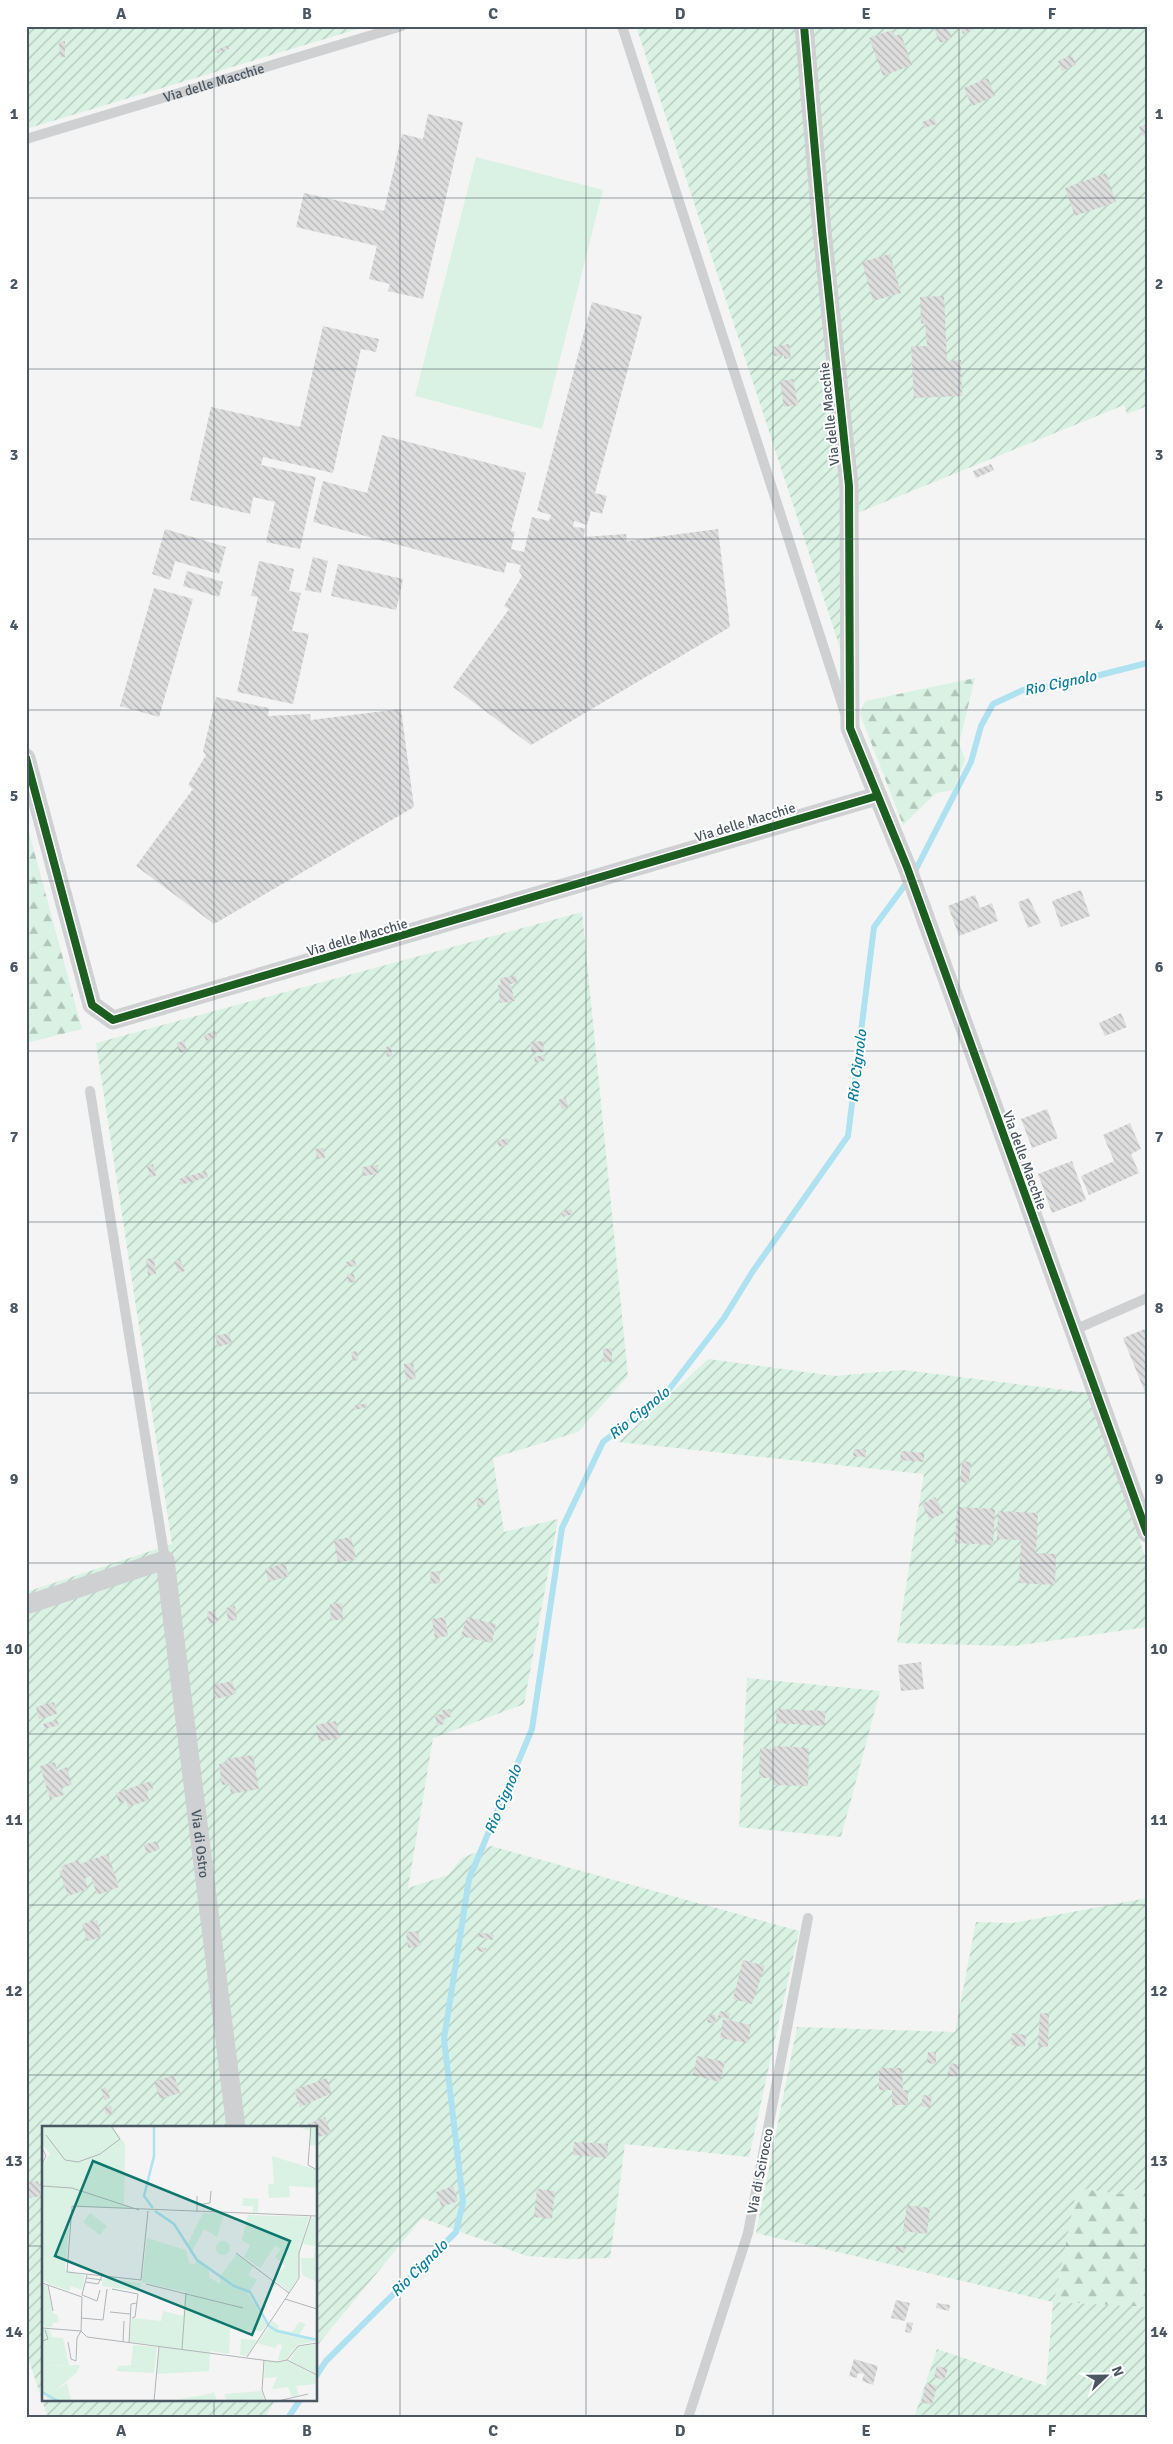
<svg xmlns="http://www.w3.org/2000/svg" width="1173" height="2444" viewBox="0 0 1173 2444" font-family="Signika,sans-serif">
<defs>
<pattern id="forest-firs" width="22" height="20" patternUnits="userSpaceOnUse" patternTransform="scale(1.25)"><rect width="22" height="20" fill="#d9f2e3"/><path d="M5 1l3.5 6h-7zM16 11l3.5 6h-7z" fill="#b2c7bb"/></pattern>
<pattern id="garden-furrows" width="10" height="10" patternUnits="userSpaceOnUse" patternTransform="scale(1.25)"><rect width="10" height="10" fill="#d9f2e3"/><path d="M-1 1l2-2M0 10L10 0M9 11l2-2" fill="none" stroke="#b2c7bb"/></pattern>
<pattern id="building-back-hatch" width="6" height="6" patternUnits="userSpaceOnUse" patternTransform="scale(1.25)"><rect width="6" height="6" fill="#ddddde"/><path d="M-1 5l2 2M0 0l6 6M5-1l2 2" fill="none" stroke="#b5b6b7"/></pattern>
</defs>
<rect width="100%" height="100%" fill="#f4f4f4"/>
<g fill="url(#forest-firs)">
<polygon points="975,678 959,743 965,760 953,790 936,793 903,825 860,714 865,701"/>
<polygon points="26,821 82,1029 26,1043"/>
<polygon points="1147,2187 1147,2307 1054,2302 1077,2188 1119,2194"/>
</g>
<g fill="url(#garden-furrows)">
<polygon points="26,26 368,26 26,129"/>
<polygon points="636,26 1147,26 1147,406 1127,414 1124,405 860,512 841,522 845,663"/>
<polygon points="582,912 628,1376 578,1432 493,1458 504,1532 558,1519 524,1704 433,1738 408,1888 448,1875 462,1858 491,1846 799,1931 749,2157 625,2144 610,2258 571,2259 527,2256 422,2218 316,2347 316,2128 44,2128 44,2400 275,2400 265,2418 48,2418 26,2352 26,1592 172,1544 96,1043"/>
<polygon points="708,1359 835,1376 903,1370 1089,1393 1147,1562 1147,1627 1015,1646 897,1643 924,1474 619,1442"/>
<polygon points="747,1678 880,1691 841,1837 739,1827"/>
<polygon points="1147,1898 1147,2187 1119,2194 1077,2188 1054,2302 1147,2307 1147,2418 914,2418 937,2349 1046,2386 1053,2302 756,2233 797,2027 955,2032 976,1922 1013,1923"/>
</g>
<polygon fill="#d9f2e3" points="476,157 603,190 542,429 415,396"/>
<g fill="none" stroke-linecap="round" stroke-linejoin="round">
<g stroke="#aee2f0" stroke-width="6">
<polyline points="914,873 971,762 981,726 993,704 1023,690 1061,685 1147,663"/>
<polyline points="316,2376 326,2361 456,2232 463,2202 444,2039 469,1879 532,1729 562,1528 603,1442 667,1392 724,1318 753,1271 848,1136 874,927 908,881"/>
<polyline points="288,2418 300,2400"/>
</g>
</g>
<g fill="url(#building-back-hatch)">
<polygon points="939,26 947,26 952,38 940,43 934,29"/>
<polygon points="960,26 981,26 963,34"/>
<polygon points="892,30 895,36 901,34 912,65 883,76 869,38"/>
<polygon points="65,41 65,57 60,57 59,42"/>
<polygon points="228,45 229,49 217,53 217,50"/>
<polygon points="1072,55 1076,65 1062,71 1058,61"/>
<polygon points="988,78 995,96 972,106 964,88"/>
<polygon points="428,114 463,122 423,299 388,291 390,284 369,279 377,246 296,227 304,193 384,211 402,134 423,139"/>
<polygon points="934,118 937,124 924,128 922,122"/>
<polygon points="1147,124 1147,135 1143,136 1139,127"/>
<polygon points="1106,173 1116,202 1075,216 1065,188"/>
<polygon points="890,254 901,293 873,301 862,262"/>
<polygon points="944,296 947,361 961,360 962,396 914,398 911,346 927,346 925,323 921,324 920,297"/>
<polygon points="592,302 642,316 595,493 607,496 602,514 591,511 587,525 574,521 573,527 585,528 584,537 626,534 627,541 718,529 730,627 531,745 453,687 509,609 504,606 522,576 519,571 521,565 507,562 504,573 313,522 323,481 367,493 382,435 526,473 511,531 515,532 511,549 524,552 532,517 549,521 551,515 537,511"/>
<polygon points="323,326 379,339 376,352 361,349 333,473 263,457 261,465 316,477 300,549 266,542 275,502 253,497 250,514 190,500 211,407 300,427"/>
<polygon points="789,344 791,358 784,359 784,355 774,356 773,347"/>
<polygon points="793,379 798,405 784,407 780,381"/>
<polygon points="991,464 994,470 976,478 973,471"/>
<polygon points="165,529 226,547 219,574 175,561 170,580 152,574"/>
<polygon points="313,557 328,561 321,593 305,590"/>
<polygon points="259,561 294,569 289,591 301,593 292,631 309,634 293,704 237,692 258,597 251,596"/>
<polygon points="338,564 403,579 396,610 331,596"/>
<polygon points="187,571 223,582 219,597 183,586"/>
<polygon points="154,588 193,599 159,717 120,706"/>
<polygon points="216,697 269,708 268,716 310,714 311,720 401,709 414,807 214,924 136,866 193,789 188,785 206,755 203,751"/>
<polygon points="1081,890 1090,916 1061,927 1052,901"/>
<polygon points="975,895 980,908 992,903 998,921 959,936 948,906"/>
<polygon points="1029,898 1041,923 1028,928 1018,902"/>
<polygon points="516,976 517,983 510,984 515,1001 500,1003 498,985 501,984 500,978"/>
<polygon points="1121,1013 1127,1027 1105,1036 1099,1023"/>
<polygon points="215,1031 217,1037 206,1041 204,1035"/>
<polygon points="184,1041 187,1051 180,1053 176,1043"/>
<polygon points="543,1041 544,1052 532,1053 530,1042"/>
<polygon points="391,1046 392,1056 387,1057 386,1047"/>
<polygon points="544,1055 545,1061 535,1062 534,1057"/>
<polygon points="565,1097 569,1107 562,1109 558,1100"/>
<polygon points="1047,1109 1058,1138 1032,1148 1021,1119"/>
<polygon points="1130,1123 1141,1149 1131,1154 1139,1173 1089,1195 1081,1176 1114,1161 1103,1135"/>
<polygon points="507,1138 509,1144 499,1147 497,1141"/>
<polygon points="323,1148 325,1158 317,1159 315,1149"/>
<polygon points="1072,1161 1086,1200 1052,1213 1038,1174"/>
<polygon points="153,1164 156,1176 150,1177 147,1166"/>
<polygon points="378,1165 378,1174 363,1176 362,1167"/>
<polygon points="206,1171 208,1177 181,1185 179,1179"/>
<polygon points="571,1209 573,1214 563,1217 561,1212"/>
<polygon points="154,1258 156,1274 148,1275 146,1259"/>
<polygon points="180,1259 185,1271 179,1273 174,1262"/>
<polygon points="355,1260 356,1266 348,1267 346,1262"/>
<polygon points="347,1274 354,1274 355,1282 348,1283"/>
<polygon points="1147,1328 1147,1397 1123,1338"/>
<polygon points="229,1333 232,1343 218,1347 215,1336"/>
<polygon points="612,1348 612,1362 604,1362 603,1349"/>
<polygon points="357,1351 358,1360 353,1361 351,1352"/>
<polygon points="413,1363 416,1379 406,1380 404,1364"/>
<polygon points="367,1403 367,1407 355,1410 354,1406"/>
<polygon points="854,1449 866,1450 866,1457 853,1456"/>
<polygon points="901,1451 924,1453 924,1462 900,1460"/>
<polygon points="962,1461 971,1462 969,1483 960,1482"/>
<polygon points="483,1497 485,1505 478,1507 476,1499"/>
<polygon points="935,1497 944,1513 930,1520 922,1504"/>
<polygon points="957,1507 995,1509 993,1545 955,1543"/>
<polygon points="998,1511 1038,1513 1036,1553 1056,1554 1055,1585 1019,1583 1021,1540 997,1539"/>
<polygon points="351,1537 356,1559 338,1563 334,1540"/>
<polygon points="285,1563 289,1576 269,1582 265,1569"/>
<polygon points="439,1571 440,1583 431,1584 430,1572"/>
<polygon points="342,1603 343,1619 331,1621 330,1604"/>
<polygon points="235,1606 237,1620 228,1621 226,1608"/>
<polygon points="215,1610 218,1622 209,1624 207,1612"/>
<polygon points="445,1617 448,1636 435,1638 432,1619"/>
<polygon points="467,1617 496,1624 492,1643 461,1636"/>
<polygon points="921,1662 924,1689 901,1691 898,1665"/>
<polygon points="232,1681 236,1694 216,1699 213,1685"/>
<polygon points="54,1702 57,1714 39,1719 36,1707"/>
<polygon points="450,1709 451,1717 443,1718 444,1724 437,1726 435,1715 443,1714 442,1710"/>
<polygon points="777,1709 825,1711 825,1726 776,1723"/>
<polygon points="57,1720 59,1725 45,1729 43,1724"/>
<polygon points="336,1721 340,1738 319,1742 316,1725"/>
<polygon points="774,1746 809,1748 808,1786 773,1785 773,1778 759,1778 760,1748 774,1749"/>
<polygon points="253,1755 259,1789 231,1794 229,1784 222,1785 219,1764 227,1763 226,1759"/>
<polygon points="55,1762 57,1771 67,1767 72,1785 62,1787 64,1795 50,1799 40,1766"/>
<polygon points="151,1781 153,1789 146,1791 149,1800 128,1807 126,1801 119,1803 116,1793"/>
<polygon points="156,1841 160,1849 147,1854 144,1845"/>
<polygon points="108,1854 119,1887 97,1895 91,1876 85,1878 88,1889 68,1896 59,1871 63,1870 61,1866 79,1860 80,1864"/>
<polygon points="97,1920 102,1937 87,1941 82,1924"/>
<polygon points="418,1931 420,1946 408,1948 406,1932"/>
<polygon points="479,1932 494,1935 493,1940 478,1937"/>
<polygon points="476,1947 486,1948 486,1953 476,1950"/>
<polygon points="743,1960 765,1966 752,2004 733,1999"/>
<polygon points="720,2011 730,2013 729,2019 718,2017"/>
<polygon points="1040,2013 1049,2013 1048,2047 1038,2047"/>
<polygon points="709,2014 716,2015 715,2024 707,2022"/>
<polygon points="723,2019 751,2025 748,2043 720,2038"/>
<polygon points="1012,2033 1026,2035 1025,2047 1011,2045"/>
<polygon points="928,2052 936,2052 936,2064 927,2063"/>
<polygon points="697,2056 725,2062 720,2082 693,2075"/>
<polygon points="951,2063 960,2065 957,2078 947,2075"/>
<polygon points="879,2068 902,2068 903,2090 908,2090 908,2105 892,2105 892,2090 879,2090"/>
<polygon points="174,2075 180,2093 160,2099 154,2082"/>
<polygon points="327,2078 332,2093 300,2107 294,2090"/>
<polygon points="106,2087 110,2098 105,2100 101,2089"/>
<polygon points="923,2095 932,2096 930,2108 921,2106"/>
<polygon points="111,2106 113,2113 106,2115 104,2108"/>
<polygon points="325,2117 331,2133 316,2138 316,2128 309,2128 308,2124"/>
<polygon points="574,2142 608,2144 607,2158 573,2155"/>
<polygon points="38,2181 41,2196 30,2198 26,2183"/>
<polygon points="453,2186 458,2201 442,2207 436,2192"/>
<polygon points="537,2189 555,2191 552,2219 534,2217"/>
<polygon points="907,2205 930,2208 927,2234 903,2231"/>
<polygon points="896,2246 906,2247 904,2253 895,2251"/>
<polygon points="896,2300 910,2303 905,2321 891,2318"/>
<polygon points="937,2303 950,2305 949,2311 936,2308"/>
<polygon points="907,2322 913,2323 911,2333 905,2332"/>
<polygon points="854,2359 878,2366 873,2385 862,2381 864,2374 858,2373 857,2378 849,2376"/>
<polygon points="937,2366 948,2369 944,2380 934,2377"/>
<polygon points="927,2383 937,2386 932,2405 921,2402"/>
</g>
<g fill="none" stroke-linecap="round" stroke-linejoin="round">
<g stroke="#ced0d2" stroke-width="10">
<polyline points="622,26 845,713"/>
<path id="s1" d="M26 139 402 26"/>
<polyline points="90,1091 165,1560 169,1559"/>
<polyline points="1074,1330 1147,1298"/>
<polyline points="688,2418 748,2233 808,1918"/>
</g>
<g stroke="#ced0d2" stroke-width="19">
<polyline points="804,26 822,231 849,486 850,728 907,867 1147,1533"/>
<polyline points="26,758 92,1005 113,1020 877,796"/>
<path id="s2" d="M26 1605 165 1560 236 2128"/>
</g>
<defs>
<g id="cycleway">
<polyline points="804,26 822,231 849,486 850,728 907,867 1147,1533"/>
<polyline points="26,758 92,1005 113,1020 877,796"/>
</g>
</defs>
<use href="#cycleway" stroke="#fff" stroke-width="11"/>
<use href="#cycleway" stroke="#1b5e20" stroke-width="8"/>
</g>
<path fill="none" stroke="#4a5661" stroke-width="1" stroke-opacity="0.55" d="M214 26V2128M400 26V2418M586 26V2418M773 26V2418M959 26V2418M26 198H1147M26 369H1147M26 539H1147M26 710H1147M26 881H1147M26 1051H1147M26 1222H1147M26 1393H1147M26 1563H1147M26 1734H1147M26 1905H1147M26 2075H1147M26 2246H44M316 2246H1147M214 2400V2418"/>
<g text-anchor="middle" stroke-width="4" stroke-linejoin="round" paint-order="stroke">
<g font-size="14" fill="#4a5661" stroke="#fff">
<text dy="5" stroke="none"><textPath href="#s1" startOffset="196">Via delle Macchie</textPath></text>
<text transform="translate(829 414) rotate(-96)" y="5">Via delle Macchie</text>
<text transform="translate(745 822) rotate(-17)" y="5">Via delle Macchie</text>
<text transform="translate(357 937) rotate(-16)" y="5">Via delle Macchie</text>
<text transform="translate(1025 1160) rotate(70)" y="5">Via delle Macchie</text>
<text dy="5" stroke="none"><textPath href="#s2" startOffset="432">Via di Ostro</textPath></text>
<text transform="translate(760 2171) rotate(-79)" y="5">Via di Scirocco</text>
</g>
<g font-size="15" font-style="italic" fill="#0c7c9b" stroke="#fff">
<text transform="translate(1060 683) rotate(-12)" y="5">Rio Cignolo</text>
<text transform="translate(857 1066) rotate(-83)" y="5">Rio Cignolo</text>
<text transform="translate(639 1413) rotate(-39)" y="5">Rio Cignolo</text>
<text transform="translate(503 1799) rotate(-67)" y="5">Rio Cignolo</text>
<text transform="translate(419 2268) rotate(-45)" y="5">Rio Cignolo</text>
</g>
</g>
<g transform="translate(42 2126)">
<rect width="275" height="275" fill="#f4f4f4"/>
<path d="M38 239 35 246 13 265 25 257 29 275H8L0 267V240Z" fill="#d9f2e3"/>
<path d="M230 90H247L233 120 225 114ZM61 152 99 157 97 165 60 160ZM230 195 237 200 236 203 250 206 257 196 264 198 257 209 275 212V215L234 207 226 202ZM91 219 115 221 112 247 74 245 77 240 89 239Z" fill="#d9f2e3"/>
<path d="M0 0H70L83 18 82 79 94 83 29 81 23 144 43 150 40 164 29 160 27 165 0 155V40L8 28 0 18ZM254 0H275V20L267 19 268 5ZM230 30 275 44V62L247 60 248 71 227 72 226 58H232ZM201 72 216 73V87H211V80H200ZM161 87 182 88 175 111 162 103 149 127 146 117ZM206 89 230 90 225 114 233 120 247 90 267 91 257 128V150L247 166 232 153 243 140 233 131 239 123 233 120 218 142 202 131 208 119 200 114ZM275 91V156L260 149 259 132H272L273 120 261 118 269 92ZM105 112 144 124 147 137 153 139 154 134 167 143V151L178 158V150L195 128 211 140 206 149 215 154 206 168 225 199 220 205 188 203 187 228 168 225 167 245 114 248 118 220 87 216 90 192 119 195 121 185 141 190 143 166 100 156ZM174 122a7 7 0 1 1 14 0a7 7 0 1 1-14 0ZM0 159 5 160 11 188H15L17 196 11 197 10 201H3L0 194ZM0 201 8 204 10 211 21 212 27 239 0 240ZM226 202 238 208 274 215 255 219 244 234H236L240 219 236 218 233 222 215 217ZM199 213 215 214 205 230 198 229ZM275 218V248L248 235 255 221ZM223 235H245L275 250V258L254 260 257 269 250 271 246 261 230 263 235 251 222 252ZM219 265 223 275H185L182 268ZM172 266 175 275 136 273 163 269Z" fill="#d9f2e3"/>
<path d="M48 87 65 100 58 109 41 96Z" fill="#d9f2e3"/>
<path fill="none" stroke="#aee2f0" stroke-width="2.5" d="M111 82 102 70 112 30V0M113 85 132 98 155 134 192 160 208 166 227 200 235 205 275 214M0 266 16 275"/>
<path fill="none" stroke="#b0b5b9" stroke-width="1" d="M269 0 266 39 275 44M4 9 23 34 36 36 58 28 78 13 69 0M0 22 4 30 0 38M0 60 30 62 97 84M155 70V86M155 79 168 77 169 65M106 85 99 154 25 146 30 80 275 90M194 127 247 167M45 152 60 154M44 156 56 158 60 150M0 157 40 171 39 205 45 211 235 236 245 234 256 220 275 217M104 158 201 182M6 159 11 185M70 163 96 168 93 191 90 192M40 169 55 175 58 164M40 169 45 149M243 173 275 183M68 186 88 188M39 192 61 194 65 163M0 202 39 205 35 212 34 235 29 233 26 216M0 215 6 213 3 204M81 216 82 195M87 217 89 178 95 177M140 223 144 167M205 231 257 152V127L269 90M222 234 220 264 224 275M245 234 275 249M112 275 117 221M236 275 266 268"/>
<path fill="#0f766e" fill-opacity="0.15" stroke="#0f766e" stroke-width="2.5" d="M51 35 248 115 210 209 13 130Z"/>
<rect width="275" height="275" fill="none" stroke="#4a5661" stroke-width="2.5"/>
</g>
<rect width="1173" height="2444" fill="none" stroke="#ffffff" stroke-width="55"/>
<g transform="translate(1106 2376) rotate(68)" stroke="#ffffff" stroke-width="4" paint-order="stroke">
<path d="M0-4L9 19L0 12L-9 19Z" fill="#4a5661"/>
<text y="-8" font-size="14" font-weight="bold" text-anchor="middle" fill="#4a5661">N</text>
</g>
<rect x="28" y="28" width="1118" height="2388" fill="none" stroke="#4a5661" stroke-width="2"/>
<g font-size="16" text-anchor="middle" font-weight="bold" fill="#4a5661">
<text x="121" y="19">A</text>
<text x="307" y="19">B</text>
<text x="493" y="19">C</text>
<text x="680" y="19">D</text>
<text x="866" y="19">E</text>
<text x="1052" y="19">F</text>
<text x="14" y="119">1</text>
<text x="1159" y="119">1</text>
<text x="14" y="289">2</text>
<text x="1159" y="289">2</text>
<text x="14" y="460">3</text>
<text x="1159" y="460">3</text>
<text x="14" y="630">4</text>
<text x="1159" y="630">4</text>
<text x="14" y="801">5</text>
<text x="1159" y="801">5</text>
<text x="14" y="972">6</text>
<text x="1159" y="972">6</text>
<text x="14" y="1142">7</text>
<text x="1159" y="1142">7</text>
<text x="14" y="1313">8</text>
<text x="1159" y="1313">8</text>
<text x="14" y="1484">9</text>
<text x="1159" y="1484">9</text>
<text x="14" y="1654">10</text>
<text x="1159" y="1654">10</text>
<text x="14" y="1825">11</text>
<text x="1159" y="1825">11</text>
<text x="14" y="1996">12</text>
<text x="1159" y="1996">12</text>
<text x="14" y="2166">13</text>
<text x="1159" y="2166">13</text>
<text x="14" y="2337">14</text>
<text x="1159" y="2337">14</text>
<text x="121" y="2436">A</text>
<text x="307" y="2436">B</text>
<text x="493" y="2436">C</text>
<text x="680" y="2436">D</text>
<text x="866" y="2436">E</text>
<text x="1052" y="2436">F</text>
</g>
</svg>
